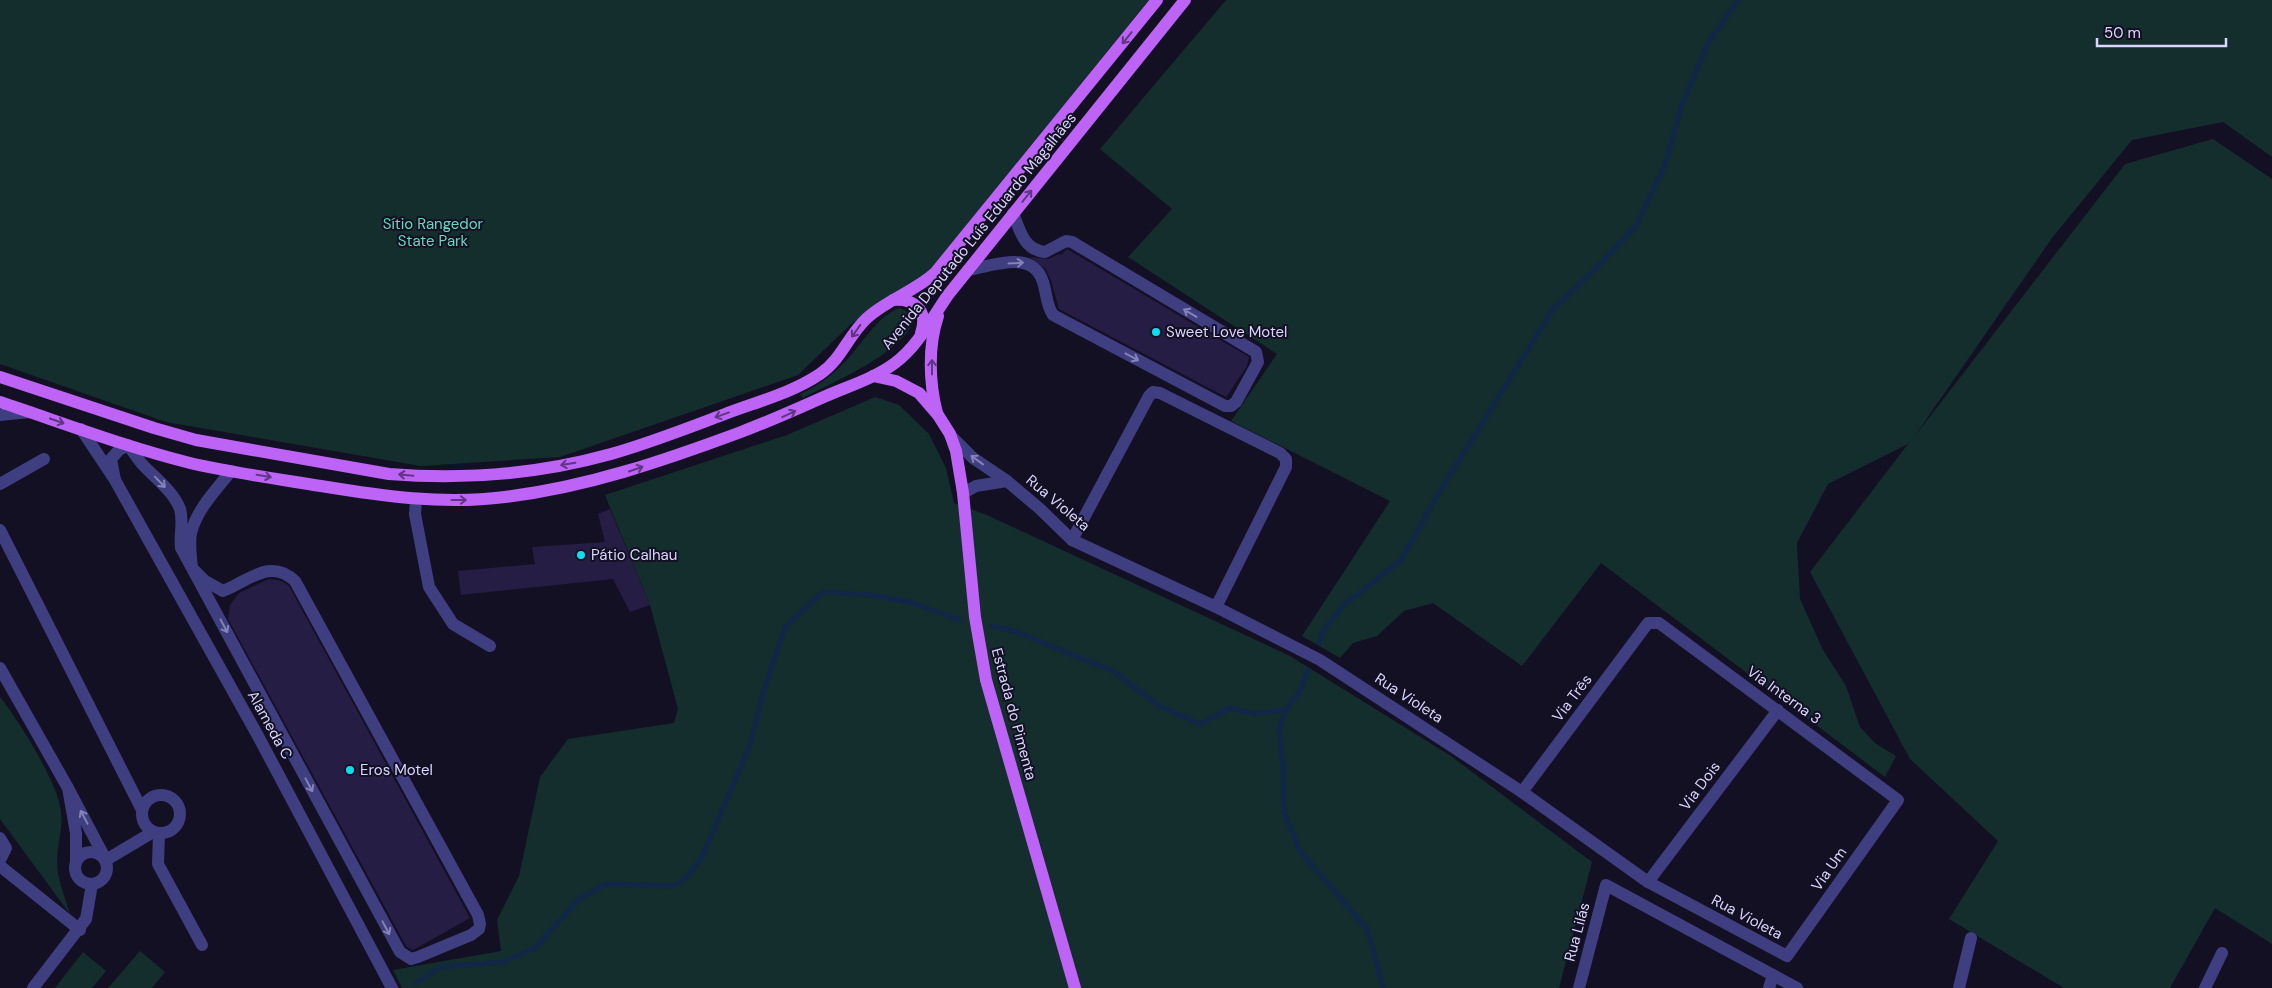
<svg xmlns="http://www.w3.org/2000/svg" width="2272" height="988" viewBox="0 0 2272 988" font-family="'DM Sans',sans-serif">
<rect width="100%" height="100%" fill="#131024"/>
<g fill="#132e2d">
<polygon points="0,0 1149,0 931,269 850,325 798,375 560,457 421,466 166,422 0,364"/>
<polygon points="1226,0 2272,0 2272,157 2223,122 2132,140 2052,238 1914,437 2125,164 2213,139 2272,179 2272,944 2215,908 2170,988 2064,988 1949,919 1998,841 1910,759 1810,572 1908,444 1828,484 1797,543 1800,599 1823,650 1846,686 1860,727 1875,743 1896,756 1885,777 1601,563 1522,666 1433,603 1404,611 1377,636 1353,643 1340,658 1302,636 1390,501 1231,421 1277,354 1128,257 1172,209 1100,149"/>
<path d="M900 308 910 313 914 320C903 353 833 382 803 398L800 394C816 387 830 377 842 365 859 349 877 315 900 308Z"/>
<polygon points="875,397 899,405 929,434 946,468 954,503 987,515 1290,656 1451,756 1592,862 1559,988 402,988 393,970 501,951 497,920 519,876 540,777 568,739 674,723 678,709 650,605 605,495 787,435"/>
<path d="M0 697C19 721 58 782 61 812 63 828 58 843 57 858 56 877 65 897 70 914L0 819Z"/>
<polygon points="140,951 165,972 152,988 108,988"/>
<polygon points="83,952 106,971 92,988 55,988"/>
</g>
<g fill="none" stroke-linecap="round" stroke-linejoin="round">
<g stroke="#112747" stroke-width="5">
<polyline points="992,626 1011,630 1113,671 1159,706 1200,724 1230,708 1256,714 1286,709 1300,691 1308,670"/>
<polyline points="1319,643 1325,628 1344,605 1401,560 1437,496 1553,309 1593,271 1636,226 1666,162 1680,110 1708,43 1738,0"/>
<polyline points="1286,709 1279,728 1283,766 1284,813 1300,851 1367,929 1383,988"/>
<polyline points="416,983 441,967 502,962 534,949 580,898 606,884 673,886 687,877 702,857 750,745 763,693 785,627 823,592 870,595 910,602 960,620"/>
</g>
</g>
<g fill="#251d44">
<polygon points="1067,249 1249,357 1247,366 1226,397 1059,309 1051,280 1045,268 1029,257 1048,259 1059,254 1061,255"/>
<polygon points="610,509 650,605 630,612 613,579 461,595 458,571 535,564 532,547 605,542 598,514"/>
<polygon points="269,579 282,581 289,586 470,918 415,949 412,950 406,946 228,619 230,605 239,593"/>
</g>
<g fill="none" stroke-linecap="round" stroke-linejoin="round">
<g stroke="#3f3e80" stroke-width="12">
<path d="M968 270C993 266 1033 249 1043 282 1047 294 1046 305 1053 315L1225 406H1231L1236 402 1258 362 1256 352 1072 242 1066 241 1045 252C1024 250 1020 231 1013 213"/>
<polyline points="0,415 30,412"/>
<polyline points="81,429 115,480 258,736 392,988"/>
<polyline points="950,435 973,458 1007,481 1039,508 1072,540 1216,607 1320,660 1522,792 1648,882 1787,956 1898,800 1659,623 1648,623 1522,792"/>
<path d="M115 480 111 459 119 450 128 445C133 452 137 458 142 464 154 477 174 492 180 509 184 522 179 535 181 548L400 952 411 959 418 957 471 935 479 929 480 924 478 915 295 581C270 557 247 582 223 591L205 581 192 568C191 557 189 543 191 533 197 509 216 490 231 471"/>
<polyline points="0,484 44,459"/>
<polyline points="963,493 976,486 1007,481"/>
<polyline points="416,499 415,514 429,587 453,624 490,646"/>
<polyline points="0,530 142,810"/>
<polyline points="1072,540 1149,396 1153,392 1160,393 1280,453 1286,459 1286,467 1216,607"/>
<polyline points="0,668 68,788"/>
<circle cx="161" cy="814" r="19"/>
<polyline points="159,833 158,864 202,945"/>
<polyline points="0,838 6,848 0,860"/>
<circle cx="91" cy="868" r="16"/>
<polyline points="76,862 76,833 68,788 106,860 153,832"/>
<polyline points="0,866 80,930"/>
<polyline points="1648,882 1778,710"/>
<polyline points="33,988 86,919 92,884"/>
<polyline points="1579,988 1606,885 1797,988"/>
<polyline points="1769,988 1773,975"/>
<polyline points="1959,988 1971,938"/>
<polyline points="2205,988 2222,953"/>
</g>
<g stroke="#bd64f6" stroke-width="12">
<path d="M893 300C914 298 929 311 921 333"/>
<polyline points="873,376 896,381 919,393 938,415 950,434 956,451 963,493 975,617 986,680 1075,988"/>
<path d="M0 377 154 428 196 440 389 474C463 480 539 474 611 454 650 443 688 428 725 414 756 402 792 393 820 374 841 360 848 336 866 319 886 300 914 292 935 273L1157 0"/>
<path d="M0 402C63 423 126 447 190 463 233 473 278 479 321 486 382 496 443 505 505 497 587 487 663 461 741 432 770 421 797 409 826 396 849 386 875 378 895 363 918 346 932 318 948 295L1185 0"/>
<path d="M937 413C929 382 928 346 938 316"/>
</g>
</g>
<defs><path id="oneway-shaft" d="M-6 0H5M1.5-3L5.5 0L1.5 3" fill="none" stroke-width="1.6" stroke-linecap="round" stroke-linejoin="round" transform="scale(1.25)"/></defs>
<g stroke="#5f3682">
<use href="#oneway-shaft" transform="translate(1127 38) rotate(129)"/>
<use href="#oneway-shaft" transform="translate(1027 196) rotate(-51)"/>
<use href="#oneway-shaft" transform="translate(856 331) rotate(125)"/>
<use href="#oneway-shaft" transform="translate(932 367) rotate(-90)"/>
<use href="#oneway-shaft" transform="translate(789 414) rotate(-25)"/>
<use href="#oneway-shaft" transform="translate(722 415) rotate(160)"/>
<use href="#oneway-shaft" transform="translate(57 421) rotate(19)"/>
<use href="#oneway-shaft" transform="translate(568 464) rotate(170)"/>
<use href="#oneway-shaft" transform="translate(636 469) rotate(-19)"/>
<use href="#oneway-shaft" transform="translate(406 475) rotate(-175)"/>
<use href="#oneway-shaft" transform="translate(264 476) rotate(9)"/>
<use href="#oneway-shaft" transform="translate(459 500)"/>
</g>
<g stroke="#8582b8">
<use href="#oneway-shaft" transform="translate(1016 263) rotate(-3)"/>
<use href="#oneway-shaft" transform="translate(1190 313) rotate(-149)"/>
<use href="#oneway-shaft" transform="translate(1132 357) rotate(28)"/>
<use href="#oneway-shaft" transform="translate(977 460) rotate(-144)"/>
<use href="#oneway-shaft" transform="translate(160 482) rotate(46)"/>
<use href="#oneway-shaft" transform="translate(224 626) rotate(62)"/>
<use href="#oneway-shaft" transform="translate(309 785) rotate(62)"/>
<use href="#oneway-shaft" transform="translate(84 817) rotate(-118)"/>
<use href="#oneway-shaft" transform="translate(386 928) rotate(62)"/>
</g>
<g fill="#0eddf0" stroke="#131024" stroke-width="2">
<circle cx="1156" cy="332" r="5"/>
<circle cx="581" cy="555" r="5"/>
<circle cx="350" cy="770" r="5"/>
</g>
<g text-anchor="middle" stroke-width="4" stroke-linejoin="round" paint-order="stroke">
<g font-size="15" fill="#66d9ba" stroke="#131024">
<text x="433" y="229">Sítio Rangedor<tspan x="433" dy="17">State Park</tspan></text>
</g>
<g font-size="15" fill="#dad6fd" stroke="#131024">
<text transform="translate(979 231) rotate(-51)" y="5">Avenida Deputado Luís Eduardo Magalhães</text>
<text transform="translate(1058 503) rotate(40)" y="5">Rua Violeta</text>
<text transform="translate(1784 695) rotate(36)" y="5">Via Interna 3</text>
<text transform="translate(1409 698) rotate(33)" y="5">Rua Violeta</text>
<text transform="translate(1572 698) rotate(-53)" y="5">Via Três</text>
<text transform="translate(1014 714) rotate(75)" y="5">Estrada do Pimenta</text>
<text transform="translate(270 725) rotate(61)" y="5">Alameda C</text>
<text transform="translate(1700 786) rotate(-53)" y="5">Via Dois</text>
<text transform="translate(1829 869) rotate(-55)" y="5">Via Um</text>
<text transform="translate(1747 917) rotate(28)" y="5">Rua Violeta</text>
<text transform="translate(1577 932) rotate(-75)" y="5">Rua Lilás</text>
</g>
<g font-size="15" fill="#dad6fd" stroke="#131024" text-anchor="start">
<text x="1166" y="337">Sweet Love Motel</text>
<text x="591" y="560">Pátio Calhau</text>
<text x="360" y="775">Eros Motel</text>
</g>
</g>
<path d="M2097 38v8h129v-8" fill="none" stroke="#dad6fd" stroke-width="2.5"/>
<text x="2104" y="38" font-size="15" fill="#dad6fd" stroke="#131024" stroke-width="4" paint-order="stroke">50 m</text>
</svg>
